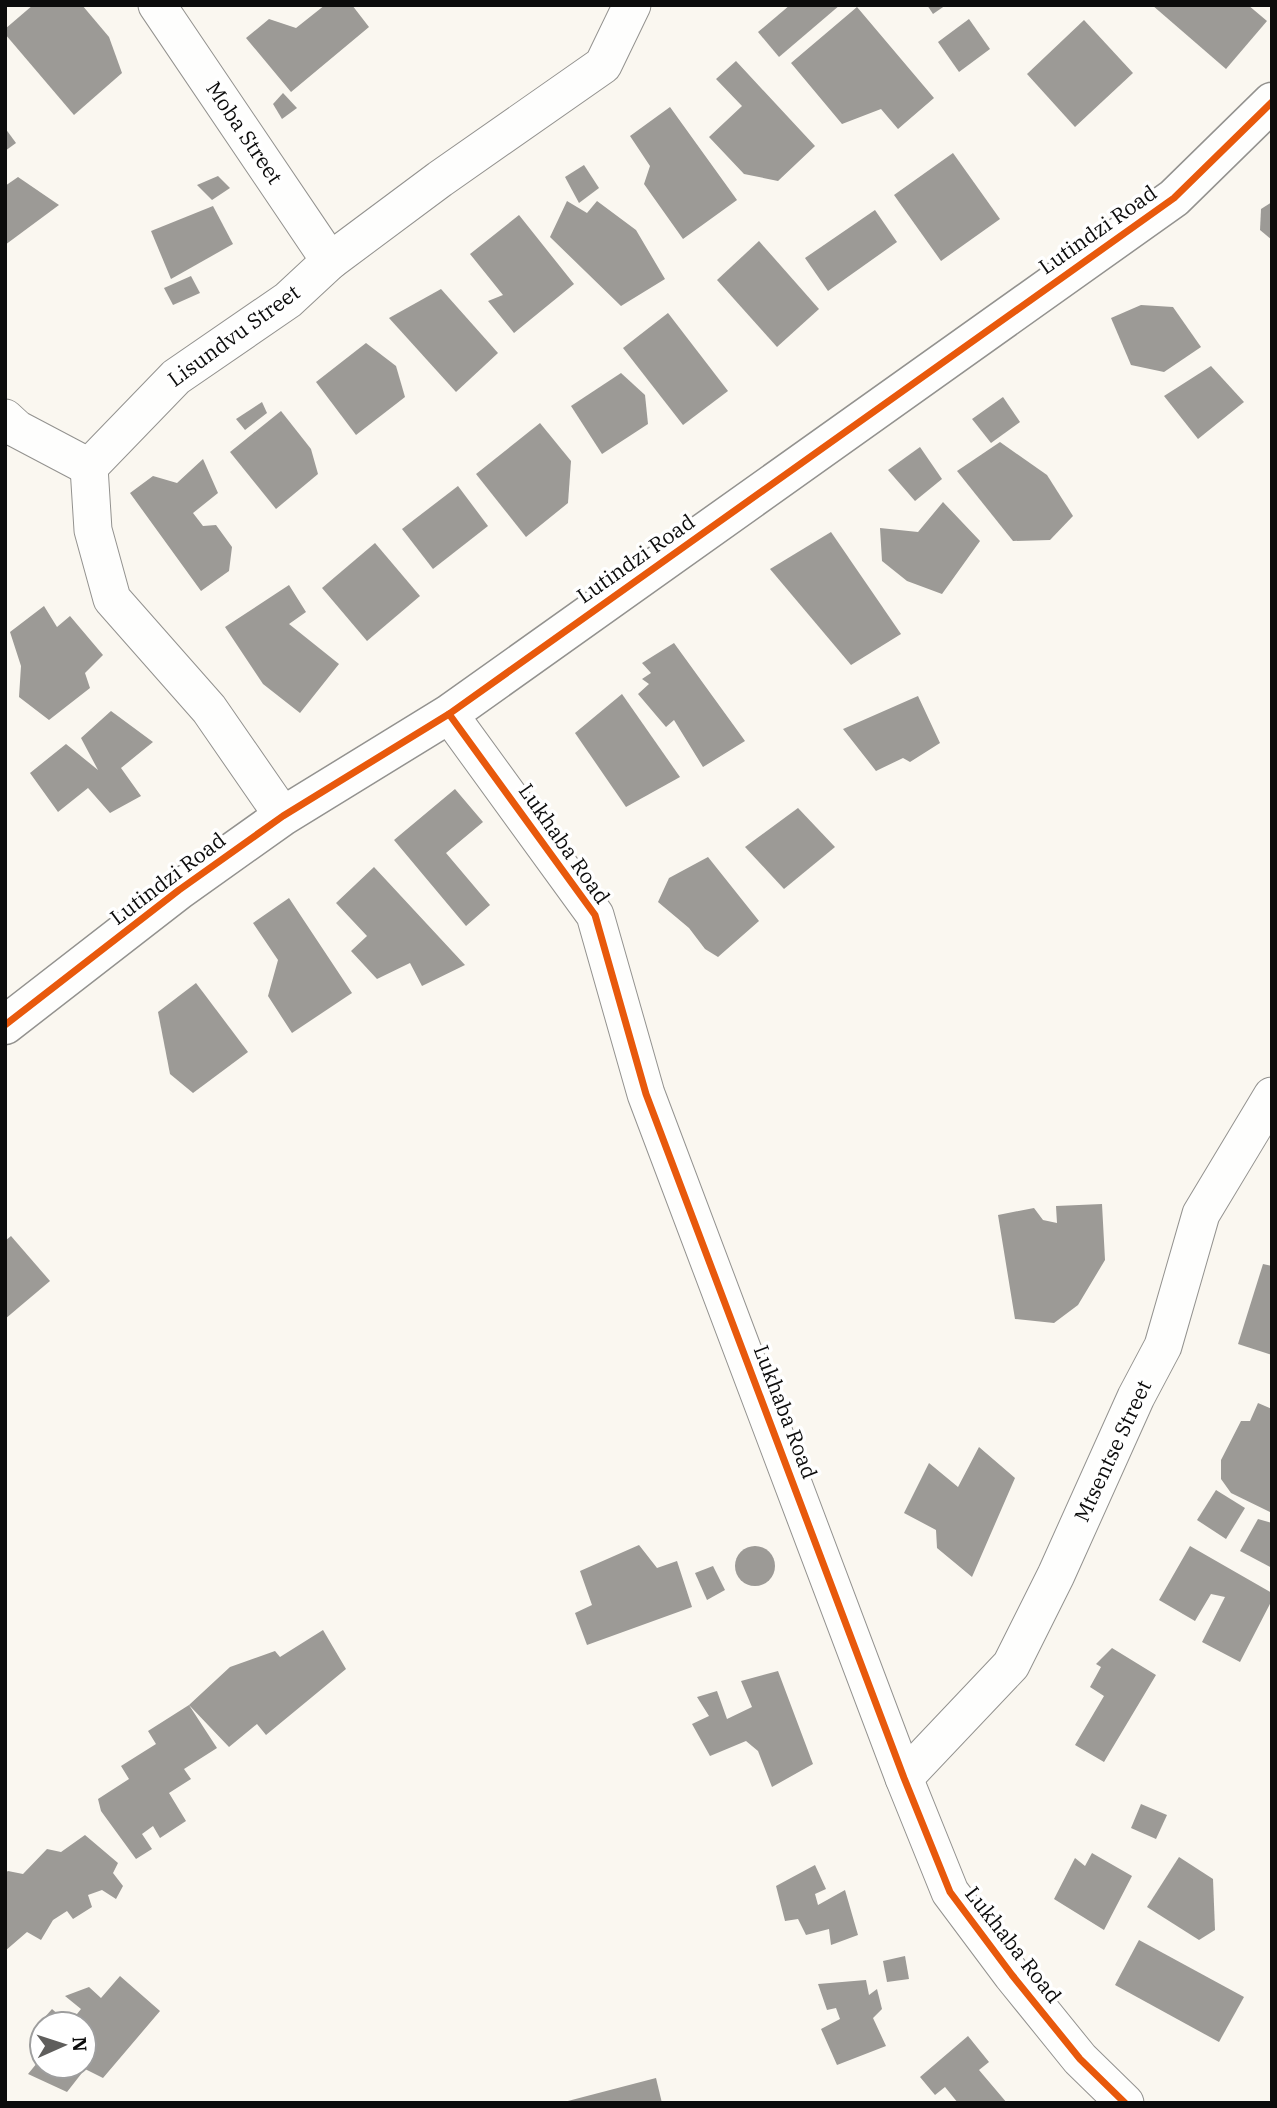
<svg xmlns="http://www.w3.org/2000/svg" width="1277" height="2108" viewBox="0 0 1277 2108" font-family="'IBM Plex Serif',serif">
<rect width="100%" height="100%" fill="#faf7f0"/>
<g fill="#9c9a96">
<polygon points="33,5 82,5 109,37 122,73 74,115 5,34 5,29"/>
<polygon points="325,5 352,5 369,27 291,92 246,38 269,19 296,28"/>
<polygon points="790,5 840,5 779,57 758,32"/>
<polygon points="927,5 946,5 933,14"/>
<polygon points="1152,5 1248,5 1267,21 1226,69"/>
<polygon points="857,7 934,98 898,129 881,109 842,124 791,63"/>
<polygon points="969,19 990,49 959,72 938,42"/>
<polygon points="1084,20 1133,73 1075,127 1027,74"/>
<polygon points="736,61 815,146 778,181 744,174 709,137 742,106 716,79"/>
<polygon points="283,93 297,108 282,119 273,104"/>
<polygon points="670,107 737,200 683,239 644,184 650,166 630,136"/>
<polygon points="5,128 16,143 5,151"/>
<polygon points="953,153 1000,219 941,261 894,195"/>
<polygon points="584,165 599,188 579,203 565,177"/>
<polygon points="218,176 230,188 212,200 197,185"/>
<polygon points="18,177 59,205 5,245 5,186"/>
<polygon points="567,201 587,213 597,201 636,230 665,279 621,306 550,237"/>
<polygon points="1272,202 1272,240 1260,230 1261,209"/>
<polygon points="213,206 233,244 171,279 151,231"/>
<polygon points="875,210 897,242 828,291 805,258"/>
<polygon points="519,215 574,284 514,333 488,301 503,295 470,254"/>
<polygon points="759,241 819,309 777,347 717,280"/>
<polygon points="191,276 200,293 173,305 164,288"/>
<polygon points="441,289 498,353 456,392 389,318"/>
<polygon points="1141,305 1173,307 1201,347 1164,372 1131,365 1111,318"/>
<polygon points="668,313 728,391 683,425 623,348"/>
<polygon points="366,343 396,366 405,397 356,435 316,382"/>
<polygon points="1211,366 1244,402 1198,439 1164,396"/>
<polygon points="621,373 645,395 648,424 602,454 571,406"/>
<polygon points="1003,397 1020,422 991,443 972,419"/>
<polygon points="262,402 267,413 245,430 236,419"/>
<polygon points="281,411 311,449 318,474 276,509 230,452"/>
<polygon points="540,423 571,461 568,503 526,537 476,474"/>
<polygon points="1000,442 1047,475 1073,516 1050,540 1013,541 957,471"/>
<polygon points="920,447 942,479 915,501 888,470"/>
<polygon points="203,459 218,493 193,513 203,526 216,525 232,547 229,571 201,591 130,493 153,476 177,483"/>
<polygon points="458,486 488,526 433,569 402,529"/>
<polygon points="943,502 980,541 942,594 907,581 882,561 880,528 918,532"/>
<polygon points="831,532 901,634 851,665 770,569"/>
<polygon points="375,543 420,596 367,641 322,588"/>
<polygon points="289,585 306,612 289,624 339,664 300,713 263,684 225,627"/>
<polygon points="44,606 57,627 70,616 103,655 85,673 90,688 49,720 19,697 21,666 10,632"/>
<polygon points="674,643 745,741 703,767 674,720 666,727 638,694 649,684 642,679 651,673 642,663"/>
<polygon points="622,694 680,777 626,807 575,733"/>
<polygon points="918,696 940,743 910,762 903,758 876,771 843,729"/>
<polygon points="111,711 153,742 121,768 141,796 110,813 88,788 58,812 30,773 66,744 98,770 81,738"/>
<polygon points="455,789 483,822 446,853 490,905 466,926 394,840"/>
<polygon points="798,808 835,847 784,889 745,847"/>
<polygon points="708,857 759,921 718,957 705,949 689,928 658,902 669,878"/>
<polygon points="374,867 465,965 422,986 410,963 377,979 351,951 367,936 336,903"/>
<polygon points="289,898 352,993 292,1033 268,996 278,960 253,923"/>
<polygon points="196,983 248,1052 193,1093 170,1074 158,1012"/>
<polygon points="1102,1204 1105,1260 1078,1305 1054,1323 1015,1319 998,1215 1034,1208 1043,1220 1057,1223 1056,1206"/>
<polygon points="11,1236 50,1281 5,1319 5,1241"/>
<polygon points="1263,1264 1272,1266 1272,1355 1238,1344"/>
<polygon points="1258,1403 1272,1409 1272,1513 1231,1493 1221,1479 1221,1460 1241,1421 1250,1421"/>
<polygon points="979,1447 1015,1478 972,1577 937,1548 936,1530 904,1513 929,1463 958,1487"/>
<polygon points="1216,1490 1245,1508 1226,1539 1197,1520"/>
<polygon points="1258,1519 1272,1523 1272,1568 1240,1551"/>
<polygon points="639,1545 657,1568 677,1561 692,1607 587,1645 575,1613 592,1605 580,1571"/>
<circle cx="755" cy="1566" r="20"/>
<polygon points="1190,1546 1272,1593 1272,1600 1240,1662 1202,1642 1225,1597 1211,1594 1195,1621 1159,1600"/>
<polygon points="713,1566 725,1590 707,1600 695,1573"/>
<polygon points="323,1630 346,1669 266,1735 257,1724 229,1747 189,1705 217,1748 184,1769 191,1779 169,1793 186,1821 160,1838 153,1826 142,1834 152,1849 136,1859 101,1811 98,1799 129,1779 121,1766 156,1744 148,1731 189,1705 230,1667 275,1651 280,1657"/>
<polygon points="1112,1648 1156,1675 1104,1762 1075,1745 1104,1696 1090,1687 1101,1667 1096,1664"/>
<polygon points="778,1671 813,1764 772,1787 758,1751 746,1741 710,1756 692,1724 709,1716 697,1697 717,1691 727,1719 752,1707 741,1681"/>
<polygon points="1141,1804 1167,1815 1156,1839 1131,1828"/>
<polygon points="85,1835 118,1863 113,1873 123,1886 116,1899 102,1890 88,1895 92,1907 73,1919 67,1911 53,1920 41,1940 27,1932 5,1951 5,1873 8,1871 23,1874 47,1849 61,1852"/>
<polygon points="1092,1853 1132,1876 1104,1930 1054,1899 1075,1858 1085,1866"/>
<polygon points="1179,1857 1213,1879 1215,1930 1199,1940 1147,1907"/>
<polygon points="815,1865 826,1889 815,1894 818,1905 845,1890 858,1935 831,1945 829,1929 806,1935 798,1919 785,1921 776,1886"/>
<polygon points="1139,1940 1244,1997 1219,2042 1115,1985"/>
<polygon points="905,1956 909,1979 887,1982 883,1961"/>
<polygon points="120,1976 160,2011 103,2078 85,2069 67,2092 28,2074 42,2057 42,2066 84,2066 84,2024 42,2024 42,2029 38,2025 52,2009 69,2024 81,2009 65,1996 89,1987 101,1998"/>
<polygon points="866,1980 869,1995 877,1989 882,2009 873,2018 886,2046 837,2065 821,2029 840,2019 836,2008 827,2010 818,1984"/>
<polygon points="968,2036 989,2062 979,2070 1007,2103 958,2103 945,2087 935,2095 920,2077"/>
<polygon points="656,2078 662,2103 564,2103 564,2102"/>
</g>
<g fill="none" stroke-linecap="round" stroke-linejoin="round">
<defs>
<g id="minor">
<polyline points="157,5 330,261"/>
<polyline points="5,418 17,429 89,467"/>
<polyline points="449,714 595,915 646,1094 904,1778 950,1892 1012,1975 1080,2059 1125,2103"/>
<polyline points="283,816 209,709 112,599 93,530 89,467 176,377 288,300 330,261 440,179 603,65 632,5"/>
<polyline points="904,1778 1011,1665 1056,1575 1136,1397 1163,1346 1201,1214 1272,1096"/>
</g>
<polyline id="tertiary" points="5,1025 179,890 283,816 449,714 1174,198 1272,102"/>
</defs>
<use href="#minor" stroke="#93928f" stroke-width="39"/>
<use href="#tertiary" stroke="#93928f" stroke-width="41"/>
<use href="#minor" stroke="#fefefd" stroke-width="37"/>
<use href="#tertiary" stroke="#fefefd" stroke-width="38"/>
<defs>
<g id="cycleway">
<polyline points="449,714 595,915 646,1094 904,1778 950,1892 1012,1975 1080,2059 1125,2103"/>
<polyline points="5,1025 179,890 283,816 449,714 1174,198 1272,102"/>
</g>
</defs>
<use href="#cycleway" stroke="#fff" stroke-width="11"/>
<use href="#cycleway" stroke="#e8590c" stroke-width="7"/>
</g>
<g text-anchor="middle" stroke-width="7" stroke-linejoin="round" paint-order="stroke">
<g font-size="21" fill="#0c0c0c" stroke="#fff">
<text transform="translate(244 133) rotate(56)" y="7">Moba Street</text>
<text transform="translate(1098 230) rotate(-35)" y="7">Lutindzi Road</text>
<text transform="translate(234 336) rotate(-36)" y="7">Lisundvu Street</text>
<text transform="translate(636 559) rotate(-35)" y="7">Lutindzi Road</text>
<text transform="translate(564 844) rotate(55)" y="7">Lukhaba Road</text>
<text transform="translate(168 879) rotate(-37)" y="7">Lutindzi Road</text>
<text transform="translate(785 1412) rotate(69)" y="7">Lukhaba Road</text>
<text transform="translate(1113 1451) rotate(-65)" y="7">Mtsentse Street</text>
<text transform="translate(1013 1945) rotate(52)" y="7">Lukhaba Road</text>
</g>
</g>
<rect width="1277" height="2108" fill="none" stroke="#0c0c0c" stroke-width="14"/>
<g transform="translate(63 2045) rotate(87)"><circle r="33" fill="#ffffff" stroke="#9e9e9e" stroke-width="2"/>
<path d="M0-5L12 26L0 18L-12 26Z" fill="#5f5e5c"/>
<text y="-10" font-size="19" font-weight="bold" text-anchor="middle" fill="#0c0c0c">N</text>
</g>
</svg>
